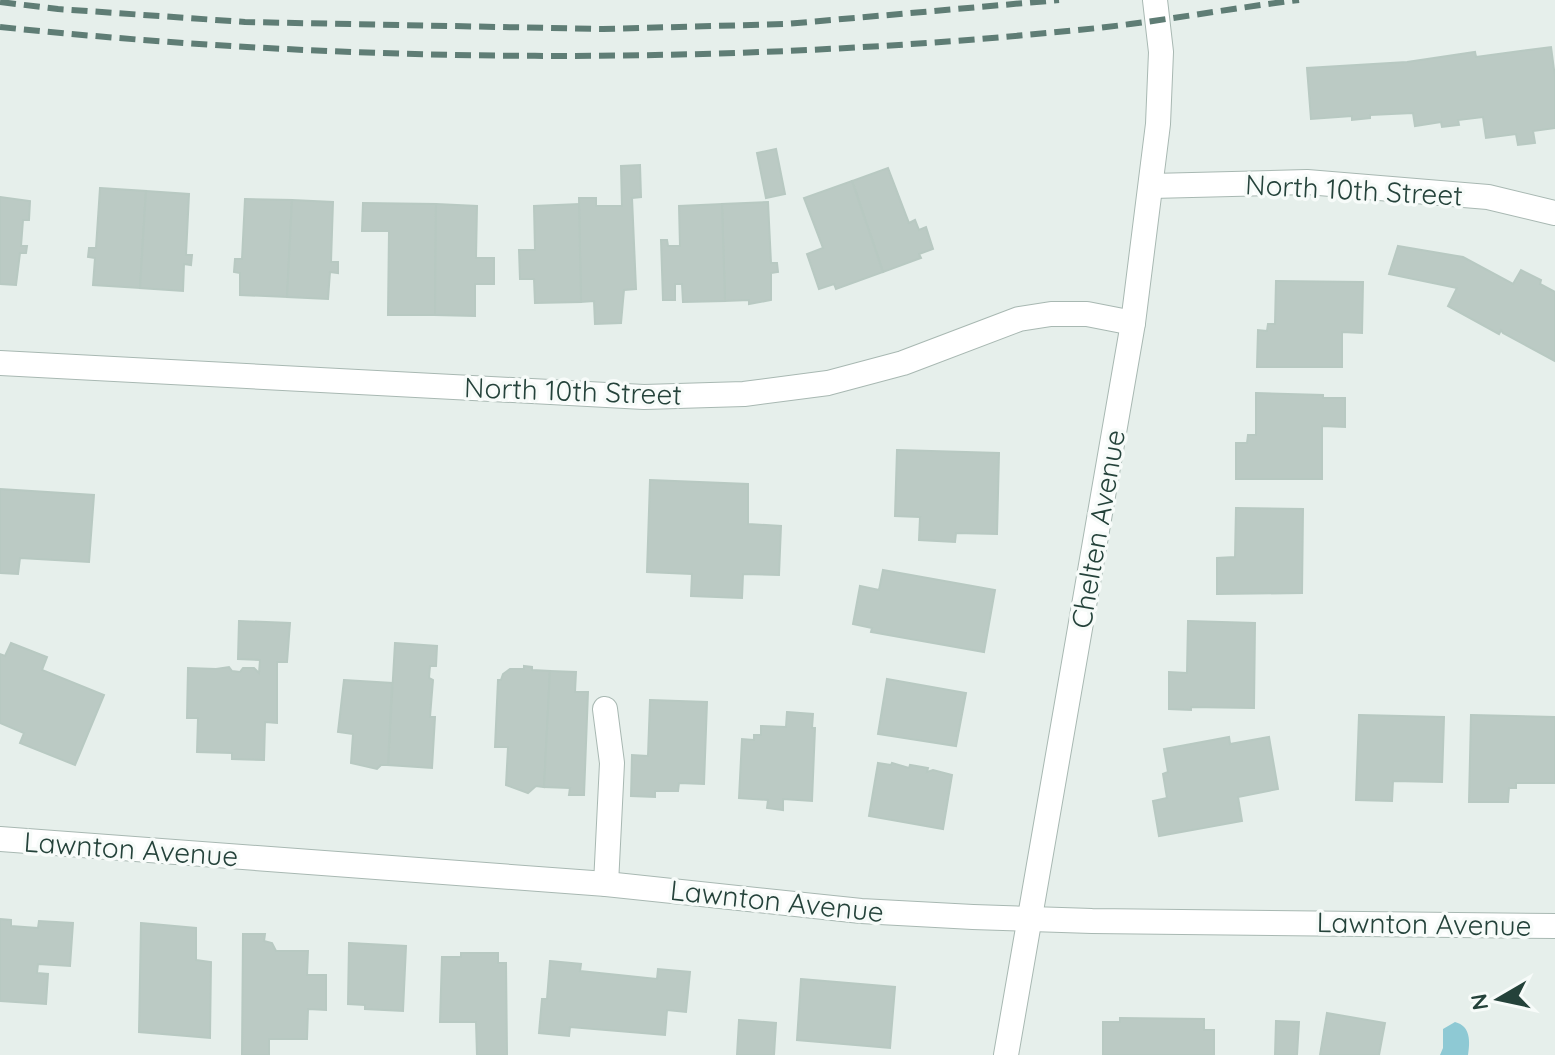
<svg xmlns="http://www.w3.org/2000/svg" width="1555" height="1055" viewBox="0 0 1555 1055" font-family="Quicksand,sans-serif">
<rect width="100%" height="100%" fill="#e6efeb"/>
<path fill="#8ec9d4" d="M1455 1022C1471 1026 1470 1042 1468 1055H1440L1443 1048V1029Z"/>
<g fill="#bbcac4" stroke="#b8c9c2" stroke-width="2">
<polygon points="1551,47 1555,77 1555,128 1533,131 1535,143 1518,145 1516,134 1486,138 1483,117 1458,120 1459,125 1442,127 1441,122 1415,126 1413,113 1370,115 1370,118 1352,120 1352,116 1311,119 1307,68 1407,62 1475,52 1476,57"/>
<polygon points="776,149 785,194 766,198 757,153"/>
<polygon points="640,165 641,197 632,198 636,289 624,290 621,323 595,324 594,301 581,302 579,198 596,198 596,206 622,206 621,166"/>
<polygon points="888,168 909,223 915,220 919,230 926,227 933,249 919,254 921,258 883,272 852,181"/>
<polygon points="852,181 883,272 836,289 834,284 819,289 807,254 823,248 804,198"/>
<polygon points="100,188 146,191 140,288 93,285 95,258 88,257 89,248 96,248"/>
<polygon points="146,191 189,194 186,255 192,255 191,265 184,264 183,291 140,288"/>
<polygon points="0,197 30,201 29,220 23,220 21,246 27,246 26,253 20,253 16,285 0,284"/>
<polygon points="245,199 292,200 287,297 240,295 240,273 234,272 235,259 242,259"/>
<polygon points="292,200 333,202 331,262 338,262 338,273 330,272 328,299 287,297"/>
<polygon points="768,202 771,263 777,263 778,272 771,273 771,300 749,304 749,300 725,301 722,204"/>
<polygon points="363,203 436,204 435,315 388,315 389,231 362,231"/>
<polygon points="436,204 477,206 476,258 494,258 494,284 475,284 475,316 435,315"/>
<polygon points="579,204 581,302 535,303 534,279 520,279 519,250 535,250 534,206"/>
<polygon points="722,204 725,301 683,302 682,284 675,284 675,300 663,300 661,240 667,240 668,246 680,246 679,206"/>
<polygon points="1398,246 1463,257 1513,284 1521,270 1541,280 1540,284 1555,292 1555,361 1503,333 1501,330 1499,334 1448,306 1457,288 1389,274"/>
<polygon points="1276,281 1363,282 1362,333 1342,332 1342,367 1257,367 1258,330 1267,331 1268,324 1275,324"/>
<polygon points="1256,393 1323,395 1323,398 1345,398 1345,427 1322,426 1322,479 1236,479 1236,443 1247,443 1248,435 1256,435"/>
<polygon points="897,450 999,453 997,534 956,533 955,542 919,540 920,517 895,516"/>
<polygon points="650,480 748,484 748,524 781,526 779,575 743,574 742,598 691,596 692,574 647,572"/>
<polygon points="0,489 94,495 89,562 20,558 18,574 0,573"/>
<polygon points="1236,508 1303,509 1302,593 1217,594 1217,558 1235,557"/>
<polygon points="883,570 995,590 984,652 871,632 872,628 853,624 860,586 879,590"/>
<polygon points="239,621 290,623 287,662 277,662 277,723 265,722 264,760 232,759 232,753 197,752 198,718 187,718 188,668 216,669 229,667 232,671 240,672 243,668 254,668 259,673 260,660 238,659"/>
<polygon points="1188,621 1255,623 1254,708 1191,707 1191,710 1169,709 1169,672 1187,673"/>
<polygon points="11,643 47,657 42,670 104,695 75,765 20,743 24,733 0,723 0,654 5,656"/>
<polygon points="395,643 437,646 436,666 430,666 429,678 433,680 430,717 435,717 432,768 388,765"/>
<polygon points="524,666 532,667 532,670 550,671 544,787 536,786 528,793 506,785 508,747 495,747 498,680 501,680 503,674 510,669 524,669"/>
<polygon points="550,671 576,672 575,692 588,692 584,795 569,795 570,788 544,787"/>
<polygon points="887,679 966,693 956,746 878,734"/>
<polygon points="344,680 392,683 388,765 381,765 377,769 351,763 353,734 338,732"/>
<polygon points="650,700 707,702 704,784 679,783 678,791 655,791 655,797 631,796 632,755 648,756"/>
<polygon points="787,712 813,714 812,728 815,728 812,801 783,799 783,810 767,808 768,800 739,798 742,739 754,740 754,735 761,735 761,726 786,727"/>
<polygon points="1359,715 1444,717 1442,782 1393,781 1392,801 1356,800"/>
<polygon points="1471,715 1555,717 1555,783 1516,783 1516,788 1509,788 1508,802 1469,802"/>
<polygon points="1229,737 1230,744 1269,737 1278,789 1238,797 1242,821 1159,836 1153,801 1167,798 1163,774 1168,772 1164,749"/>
<polygon points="878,763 891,765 892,763 909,768 910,765 928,768 927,772 933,770 952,775 943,829 869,816"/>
<polygon points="0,919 11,920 11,926 38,928 39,921 73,923 70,966 38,964 37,973 48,974 46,1004 0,1001"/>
<polygon points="141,923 196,928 196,960 211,962 210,1038 139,1032"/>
<polygon points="243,934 265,934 264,941 272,943 276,951 308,951 307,975 326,975 326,1010 308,1009 307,1039 269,1039 269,1055 242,1055"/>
<polygon points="349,943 406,946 403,1011 365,1009 365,1005 348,1004"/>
<polygon points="461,953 498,953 498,963 506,963 507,1055 477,1055 476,1022 440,1022 442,957 461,957"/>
<polygon points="550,961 581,964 580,971 657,979 658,969 690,972 686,1012 667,1010 665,1035 570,1027 569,1036 539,1033 542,999 547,999"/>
<polygon points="801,979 895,987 890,1048 797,1040"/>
<polygon points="1327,1013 1385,1023 1379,1055 1320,1055"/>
<polygon points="1120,1018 1204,1019 1204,1030 1214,1030 1214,1055 1103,1055 1103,1022 1120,1022"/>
<polygon points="739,1020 776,1023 774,1055 737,1055"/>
<polygon points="1276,1021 1299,1022 1297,1055 1275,1055"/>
</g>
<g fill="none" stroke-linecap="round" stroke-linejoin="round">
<defs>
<polyline id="lane" points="605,709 612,763 606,884"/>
<g id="street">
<polyline points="1152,186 1307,182 1488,197 1555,213"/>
<polyline points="0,363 644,397 744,394 828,383 903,363 1019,319 1051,314 1087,314 1133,323"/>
<polyline points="0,839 606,884 861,911 973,917 1092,921 1555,926"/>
<polyline points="1006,1055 1133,323 1158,124 1161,52 1155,0"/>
</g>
</defs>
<use href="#lane" stroke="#a8b8b2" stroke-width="26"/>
<use href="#street" stroke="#a8b8b2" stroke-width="26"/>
<use href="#lane" stroke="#fff" stroke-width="24"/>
<use href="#street" stroke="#fff" stroke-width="24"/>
<g stroke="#5f7d75" stroke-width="6" stroke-dasharray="16 8" stroke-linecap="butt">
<polyline points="0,2 58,9 245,22 603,29 786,24 1059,0"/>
<path d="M0 27C355 64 723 66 1078 30 1152 23 1225 9 1299 0"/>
</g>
</g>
<g text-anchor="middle" stroke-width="7" stroke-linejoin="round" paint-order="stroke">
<g font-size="28" fill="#24423a" stroke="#f7fbf9">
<text transform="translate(1354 190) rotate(3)" y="10">North 10th Street</text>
<text transform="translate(573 391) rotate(2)" y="10">North 10th Street</text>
<text transform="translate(1098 529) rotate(-80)" y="10">Chelten Avenue</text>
<text transform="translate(131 849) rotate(4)" y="10">Lawnton Avenue</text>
<text transform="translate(777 901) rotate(6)" y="10">Lawnton Avenue</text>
<text transform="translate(1424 924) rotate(1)" y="10">Lawnton Avenue</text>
</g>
</g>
<g transform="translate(1499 999) rotate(261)" stroke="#f7fbf9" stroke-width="6" paint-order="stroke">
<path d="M0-6L14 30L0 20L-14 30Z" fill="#24423a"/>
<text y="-12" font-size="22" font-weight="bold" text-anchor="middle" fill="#24423a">N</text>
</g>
</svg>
